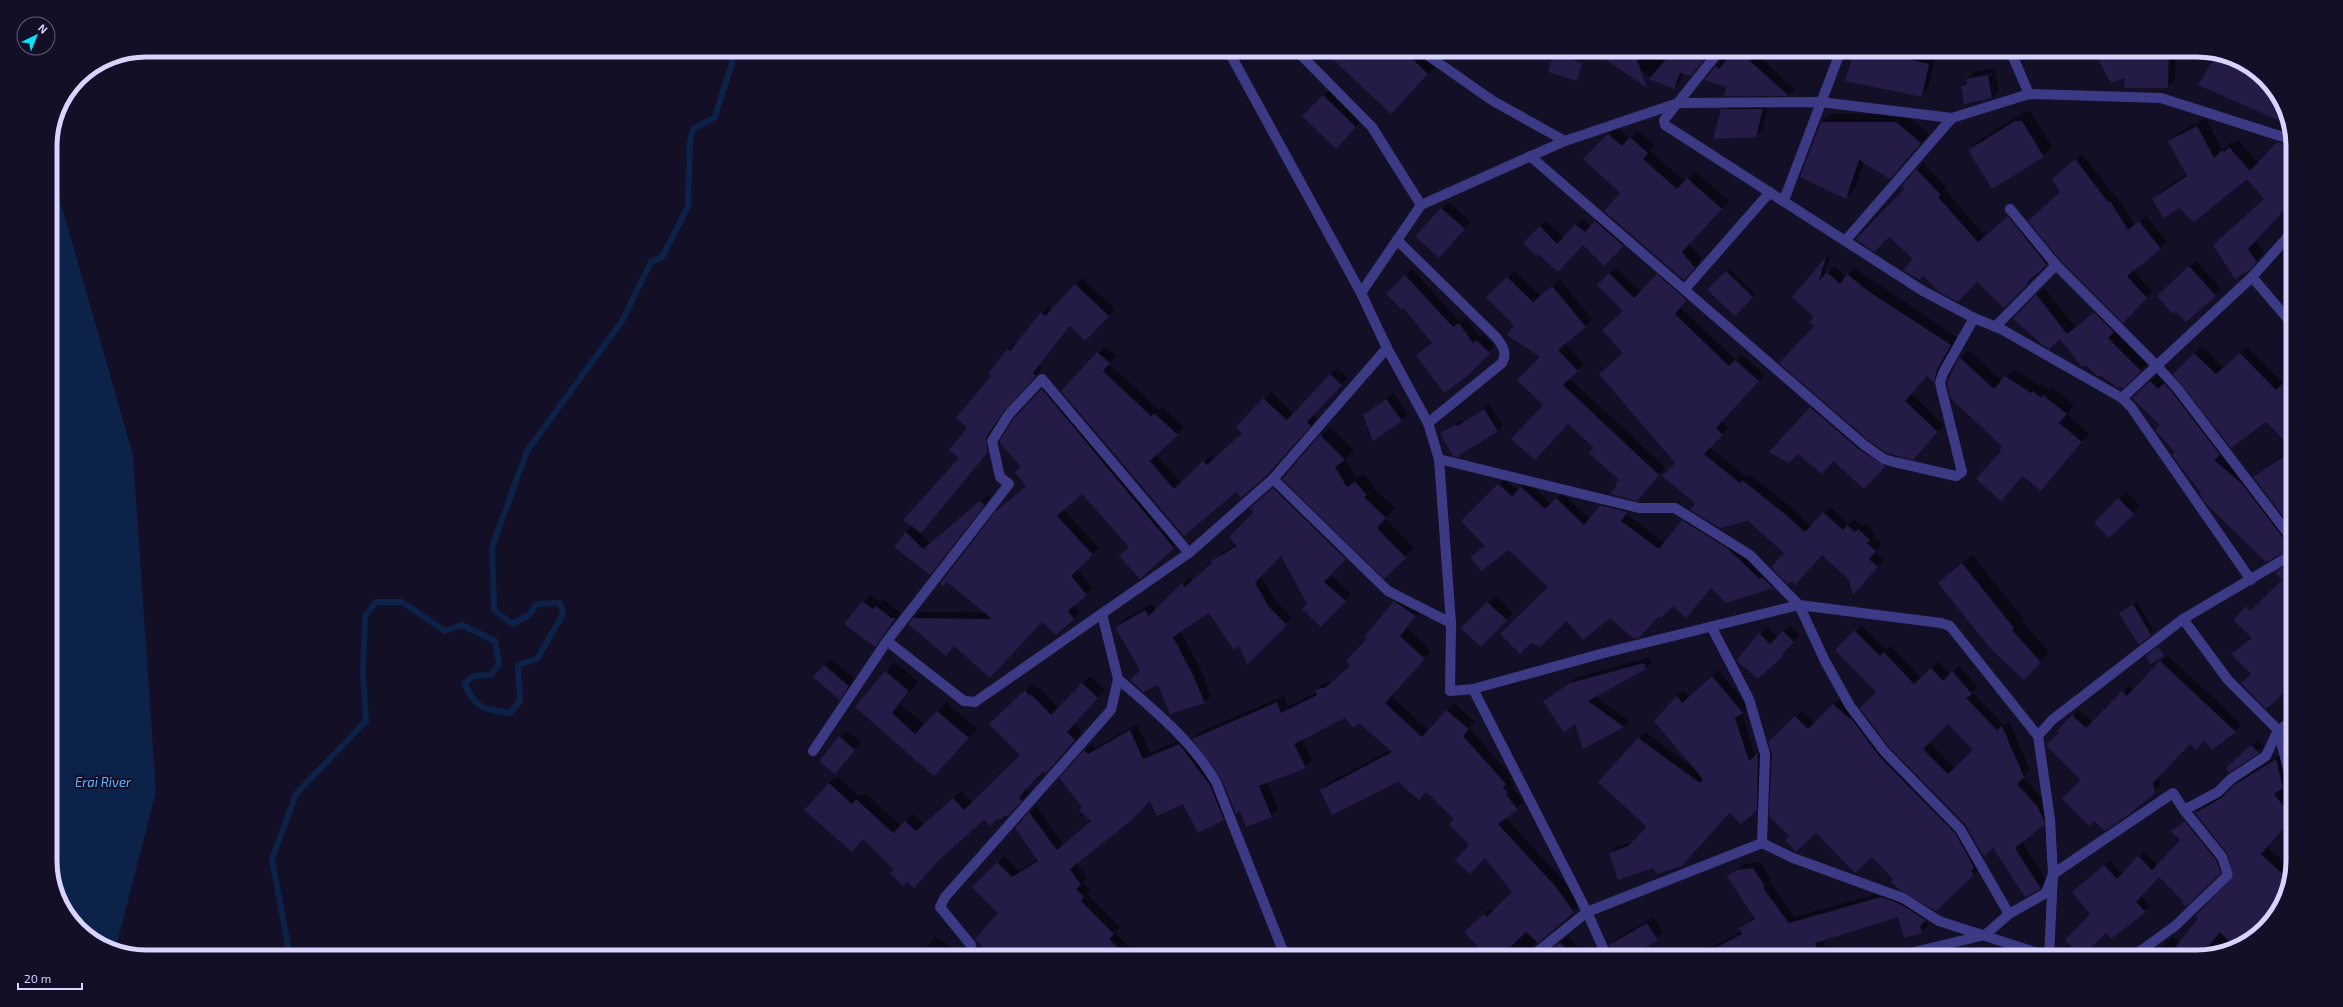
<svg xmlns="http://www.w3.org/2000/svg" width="2343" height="1007" viewBox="0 0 2343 1007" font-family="'Exo 2',sans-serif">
<rect width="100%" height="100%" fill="#130f26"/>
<polygon fill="#0c2248" points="50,141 61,204 133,455 156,792 115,951 110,950 70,919 50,867"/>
<g fill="#0007" fill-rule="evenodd">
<polygon points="1325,50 1431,50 1441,60 1405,99"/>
<polygon points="1615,50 1712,50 1690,75 1683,73 1680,81 1674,88 1653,79"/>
<polygon points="1727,50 1757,50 1755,53 1795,89 1789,95 1725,95 1728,86 1706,80 1726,54"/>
<polygon points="1855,50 1902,50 1935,58 1928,89 1922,96"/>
<polygon points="1973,50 1981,50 1977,54"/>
<polygon points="2028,50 2035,50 2032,53"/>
<polygon points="2065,50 2085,50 2075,60"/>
<polygon points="2095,50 2176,50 2175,80 2167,87 2126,76"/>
<polygon points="2197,50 2233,57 2259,78 2249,94"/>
<path d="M1994 68 1999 91 1992 98 1962 86 1974 72ZM1992 73 1993 75 1971 79 1974 77Z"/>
<polygon points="1330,89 1362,120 1336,147 1304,116"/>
<polygon points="1769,102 1762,129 1755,136 1722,110 1729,103"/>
<polygon points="2025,112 2031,112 2052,147 2043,156 1969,150 1978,141"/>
<polygon points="1830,114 1905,114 1929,134 1890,178 1864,162 1855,188 1846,197 1821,123"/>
<polygon points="2206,118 2222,150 2231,142 2233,144 2238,140 2258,163 2286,134 2293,140 2293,200 2256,240 2264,253 2249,269 2235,278 2265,198 2247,178 2179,207 2153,199 2161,191 2187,174 2170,141 2178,133"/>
<polygon points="1616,126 1630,139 1638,130 1655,145 1650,151 1685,182 1695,171 1729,201 1689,244 1702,259 1691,271 1621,193 1584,159"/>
<polygon points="2082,154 2115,196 2116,195 2135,225 2146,216 2167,242 2133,270 2152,291 2123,321 2061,191 2059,173"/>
<polygon points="1923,163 1947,188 1945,190 1985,236 2015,211 2053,257 2004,307 1977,281 1915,259 1906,188"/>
<polygon points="1448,202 1471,222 1446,250 1441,209"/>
<polygon points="1602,215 1629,239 1604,265 1583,244 1538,252 1524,243 1546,221 1564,238 1582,218 1591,227"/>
<polygon points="1831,253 1824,276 1834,266 1846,277 1854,268 1958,338 1940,375 1934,382 1927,375 1911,393 1944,425 1920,451 1815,326 1816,317 1793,297"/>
<polygon points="2196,261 2221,289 2186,321 2164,290"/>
<polygon points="1616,267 1641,292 1664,269 1692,293 1680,307 1736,360 1742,355 1764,375 1722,421 1728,428 1709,447 1746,477 1749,474 1791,507 1811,526 1830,506 1849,524 1854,519 1862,526 1865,523 1875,533 1873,536 1882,544 1875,552 1884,560 1859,587 1822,554 1785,553 1748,520 1696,503 1624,353 1624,311 1598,285"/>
<polygon points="1729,268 1755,294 1735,315 1708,290"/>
<polygon points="1412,269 1460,322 1466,318 1480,337 1483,334 1495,346 1465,377 1417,355 1433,342 1404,308 1387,294"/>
<polygon points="1514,271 1541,296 1560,280 1592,319 1565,343 1584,364 1569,378 1665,467 1637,500 1619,486 1620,480 1595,448 1568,423 1544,405 1541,356 1515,324 1488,297"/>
<polygon points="1082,278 1115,309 1092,333 1071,326 1039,366 1042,368 1011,402 993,430 994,444 920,533 930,543 988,495 991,497 930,574 906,533 960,458 969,427 1007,350 1014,343 1016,345 1048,306 1053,310"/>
<polygon points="2044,288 2075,327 2102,306 2114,330 2147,364 2140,371 2015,318"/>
<polygon points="2293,299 2293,314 2286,306"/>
<polygon points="1105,346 1116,356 1109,364 1159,410 1162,407 1184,427 1156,454 1181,483 1211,455 1215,459 1243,433 1237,427 1271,392 1294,414 1337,368 1348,378 1313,415 1317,419 1268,474 1236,491 1184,535 1062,391"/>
<polygon points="2202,346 2224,368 2247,346 2284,384 2266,421 2174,374"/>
<polygon points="1968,350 2002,381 2014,369 2040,386 2042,384 2049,390 2052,387 2074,405 2067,414 2089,434 2049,482 2024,475 2001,500 2004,446 1948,383 1960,358"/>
<polygon points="2158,374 2293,534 2293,547 2266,561 2203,493 2140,391"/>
<polygon points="1049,383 1180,540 1140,577 1130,546 1082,493 1063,509 1099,548 1077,569 1092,588 1074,604 1080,612 1056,634 1042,621 955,645 952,648 913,619 920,612 986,613 1027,485 1022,466 1015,419"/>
<polygon points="1393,393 1408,414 1401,421 1364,415"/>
<polygon points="1818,401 1867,444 1892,459 1871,481 1834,460 1798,453 1771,452"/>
<polygon points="1489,405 1503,425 1498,431 1441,433 1447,428 1462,420 1463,422"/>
<polygon points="1330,427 1354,450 1345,459 1357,478 1364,474 1375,485 1373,488 1395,508 1385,519 1414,548 1384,577 1283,479"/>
<polygon points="2293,448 2293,528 2254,477"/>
<polygon points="1505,479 1518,491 1527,481 1551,504 1562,493 1590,519 1607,500 1633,506 1626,514 1665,543 1689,515 1779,582 1773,587 1727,602 1711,587 1673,605 1659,615 1567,620 1531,642 1550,587 1509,549 1471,557 1485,545 1463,521"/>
<polygon points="1280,482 1351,552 1330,575 1351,594 1321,626 1281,555 1261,576 1276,601 1292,618 1247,663 1240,645 1209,611 1180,631 1200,668 1211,696 1204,702 1159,684 1141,670 1117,627 1123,620 1152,604 1156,611 1189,577 1193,581 1219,555 1237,544 1255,512 1258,501"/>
<polygon points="2126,492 2140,506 2109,537 2095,523"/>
<polygon points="1972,555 2023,618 2021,620 2049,652 2024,679 1939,583"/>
<polygon points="870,594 880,602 883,599 899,612 902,612 875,646 846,624"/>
<polygon points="1401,595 1422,609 1407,628 1431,651 1391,696 1429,731 1454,703 1475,722 1469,728 1512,777 1509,779 1514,785 1512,787 1524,802 1505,817 1563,880 1581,904 1532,946 1532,954 1536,957 1543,956 1568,936 1587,957 1489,957 1472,925 1491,908 1494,911 1513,892 1485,857 1470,845 1455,819 1427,791 1398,781 1321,790 1328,783 1391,750 1359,721 1345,717 1302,739 1312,760 1305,767 1267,782 1278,809 1271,816 1241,810 1222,778 1193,739 1200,732 1284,696 1288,707 1317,692 1316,690 1323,684 1334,680 1351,665 1368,638"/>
<polygon points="1495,596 1513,613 1481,645 1463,628"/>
<polygon points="2137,602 2154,631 2139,643 2120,613"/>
<polygon points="1790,625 1800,635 1788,648 1789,649 1758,677 1737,658 1767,627 1778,638"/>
<path d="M1861 625 1887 650 1891 646 1921 678 1938 662 1950 675 1959 666 1977 687 1972 692 2004 725 2009 721 2030 770 2023 777 2044 800 2050 817 2022 842 2047 881 2040 888 1965 824 1877 692 1836 650ZM1948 723 1974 750 1955 769 1929 742Z"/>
<polygon points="2167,655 2242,725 2212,749 2204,740 2190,743 2158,776 2160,785 2154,792 2082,780 2060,733 2078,709 2093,723 2129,686 2134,690"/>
<polygon points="1650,657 1652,662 1646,668 1595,696 1629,721 1623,727 1575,722 1544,701 1577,677"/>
<polygon points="831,659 855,679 840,698 824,665"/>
<polygon points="895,662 918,682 900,704 925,725 946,702 977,729 943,766 856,707"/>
<polygon points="1718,670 1748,706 1742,712 1755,756 1764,748 1762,803 1756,809 1730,812 1653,866 1610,854 1616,847 1635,841 1648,827 1599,782 1645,732 1693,768 1677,696 1683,690 1689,697"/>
<polygon points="1090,676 1105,690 1074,724 1082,732 1057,761 1043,770 1026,788 1029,793 1014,809 998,817 984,818 896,870 829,783 837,776 860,797 865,793 901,826 913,814 924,825 961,791 972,803 1021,755 998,717 1033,684 1038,689 1040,688 1059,709"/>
<polygon points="1840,698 1886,749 1961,827 1979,869 1972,876 1895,879 1872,855 1816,832 1790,836 1769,743 1802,711 1815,724"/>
<polygon points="1137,724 1150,753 1186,738 1230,812 1223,819 1184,803 1151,799 1076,862 1087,878 1082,882 1090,890 1087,894 1120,927 1114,932 1140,957 1029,957 1000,913 974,887 1004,856 1019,871 1038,859 1016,828 1036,806 1064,845 1092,820 1061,778 1091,744 1095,748"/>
<polygon points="846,730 861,742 842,766 840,737"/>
<polygon points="2258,740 2264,746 2229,771 2233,763"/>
<polygon points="2283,753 2289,780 2281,788 2293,801 2293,817 2267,847 2291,868 2286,897 2250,941 2197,957 2154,957 2172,936 2180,942 2235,876 2228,853 2196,814 2203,807 2229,791 2244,777"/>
<polygon points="2190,817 2225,867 2186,905 2184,901 2159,876 2140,896 2150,906 2111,938 2091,914 2079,887 2110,861 2122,874 2144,852 2158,865 2181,840 2173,831"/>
<polygon points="1760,862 1771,879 1769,881 1795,917 1888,891 1931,914 1926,919 1928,925 1921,932 1898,915 1822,939 1828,954 1824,957 1694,957 1742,931 1740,928 1755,917 1728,876 1745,864"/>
<polygon points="1654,917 1663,933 1646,946 1651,957 1615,957 1610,946 1616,939"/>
<polygon points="935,937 949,945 942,957 919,957"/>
</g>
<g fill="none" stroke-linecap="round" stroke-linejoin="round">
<path stroke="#0c2248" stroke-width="6" d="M290 957 272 859 296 794 366 721 363 673 365 616 376 602H402L445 631 462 625 495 641 499 664 491 675 474 676 465 683C473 708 486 710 510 713L520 701 518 665 537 659 563 614 560 603 537 604 529 615 512 624 494 610 492 547 527 451 622 321 651 262 662 257 688 207 690 141 693 129 715 117 736 50"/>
</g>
<g fill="#241b47" fill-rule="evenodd">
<polygon points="1323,50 1403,50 1428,74 1391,114"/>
<polygon points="1592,50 1629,50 1635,54 1647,88"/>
<polygon points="1674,50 1697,50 1706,57 1691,76 1680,73 1674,89 1649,79"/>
<polygon points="1734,50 1756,50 1749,60 1789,96 1724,96 1726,87 1704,80 1716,66 1719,69"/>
<polygon points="1854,50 1868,50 1929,64 1922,97 1845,81"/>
<polygon points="2093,50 2169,50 2168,88 2124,88 2125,78 2111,83"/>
<polygon points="1554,54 1582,63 1577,81 1548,72"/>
<polygon points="2217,54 2233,57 2277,93 2287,124 2198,85"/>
<polygon points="1988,75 1992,98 1964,104 1961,86 1967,84 1966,79"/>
<polygon points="1323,95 1356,127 1336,149 1302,116"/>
<polygon points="1721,109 1763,109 1756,137 1713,139"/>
<polygon points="2015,121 2022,121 2044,157 1992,189 1968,150"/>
<polygon points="1821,122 1896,122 1921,143 1890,179 1859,160 1846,199 1800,177"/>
<polygon points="2197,126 2214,158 2222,150 2224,152 2229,147 2250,171 2277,142 2293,146 2293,201 2248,249 2257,262 2250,270 2235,279 2213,245 2264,199 2247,179 2194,222 2179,208 2164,218 2152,199 2187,176 2168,141"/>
<polygon points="1608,134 1622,146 1630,137 1648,153 1643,159 1677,189 1687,178 1722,209 1682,252 1695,268 1684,280 1604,211 1620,193 1583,159"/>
<polygon points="2075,159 2108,202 2110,201 2128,230 2139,221 2161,249 2127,276 2147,298 2123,323 2060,260 2028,221 2060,192 2052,179"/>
<polygon points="1916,169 1941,195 1938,197 1978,242 2008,216 2047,265 2027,282 2028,284 2004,308 1977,282 1958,302 1941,293 1923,276 1919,280 1903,270 1913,259 1889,237 1874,252 1856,239 1905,188 1902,186"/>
<polygon points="1441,208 1465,229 1439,258 1415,236"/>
<polygon points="1595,221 1624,246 1604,266 1583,245 1558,272 1538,254 1536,256 1523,243 1540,226 1557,244 1575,224 1585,232"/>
<polygon points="1826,257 1819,281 1827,272 1840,284 1847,274 1868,291 1951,345 1937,370 1934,383 1927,376 1905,401 1938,432 1913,460 1887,453 1868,440 1779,363 1814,326 1809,322 1814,317 1792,297"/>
<polygon points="2189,266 2216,296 2186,322 2176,312 2173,314 2157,296"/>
<polygon points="1726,271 1753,297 1735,316 1707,290"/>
<polygon points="1609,273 1634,298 1657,274 1687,300 1675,314 1729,366 1735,360 1759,381 1716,428 1723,435 1704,454 1740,483 1742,480 1785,514 1805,532 1823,512 1843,530 1847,525 1855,532 1858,529 1870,540 1867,543 1876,551 1869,559 1878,567 1853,595 1849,580 1822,555 1795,585 1792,582 1787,584 1771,567 1784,553 1748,521 1720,528 1690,510 1695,503 1662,476 1675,463 1599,374 1623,353 1602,330 1623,311 1597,285"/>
<polygon points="1405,275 1453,327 1459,323 1473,343 1476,340 1490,353 1466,377 1444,393 1416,355 1432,343 1404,309 1402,310 1386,294"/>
<polygon points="1507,277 1533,302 1552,286 1586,327 1558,350 1578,371 1563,385 1659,475 1637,501 1610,494 1617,486 1615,484 1619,480 1589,453 1594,448 1568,424 1535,460 1511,439 1543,405 1517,380 1540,357 1507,335 1514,325 1486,297"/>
<polygon points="1075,284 1109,316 1085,341 1070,326 1033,373 1036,376 1004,411 986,438 988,452 921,533 903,520 959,458 949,450 967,428 956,418 991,376 988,374 1007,349 1010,351 1041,312 1045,316"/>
<polygon points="2036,294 2067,334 2094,312 2114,332 2108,338 2141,371 2123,389 2120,386 2118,388 2101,376 2097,376 2086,365 2082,367 2060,339 2049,349 2044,346 2013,319"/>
<polygon points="1097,352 1110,363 1103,371 1151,416 1154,413 1178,435 1150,461 1174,489 1203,461 1207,465 1242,433 1236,427 1263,398 1287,420 1330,374 1342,385 1307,422 1311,426 1268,474 1241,498 1236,492 1184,536 1061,391"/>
<polygon points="2194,353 2216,374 2240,353 2276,390 2293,373 2293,449 2266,422 2231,448 2173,374"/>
<polygon points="1959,357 1994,389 2005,376 2031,393 2033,391 2041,398 2043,395 2067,414 2059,423 2082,442 2041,491 2023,476 2001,501 1976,479 2001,451 2000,449 2002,446 1951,399 1947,383"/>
<polygon points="2150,381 2158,389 2164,383 2172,392 2220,455 2214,460 2242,484 2288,544 2293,548 2266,562 2205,503 2200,495 2201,493 2172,455 2175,452 2155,430 2160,425 2132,398"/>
<polygon points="1042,389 1174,548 1140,579 1119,556 1129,547 1082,494 1057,516 1093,555 1071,576 1087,595 1068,611 1074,619 1056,635 1042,622 990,678 954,646 946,656 908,624 913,618 992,619 947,582 943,586 940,584 995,512 1026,486 1015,472 1021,467 999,442 1014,418"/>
<polygon points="1386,399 1402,421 1373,441 1363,415"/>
<polygon points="1810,407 1860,450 1886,466 1864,489 1833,461 1822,474 1798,454 1789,463 1769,452"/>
<polygon points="1484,409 1498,431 1457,457 1453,456 1440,433 1456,424 1457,426"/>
<polygon points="1320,435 1345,460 1335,467 1347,487 1355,482 1367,495 1364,497 1386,518 1377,528 1406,558 1384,579 1282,479"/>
<polygon points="2293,450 2293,529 2253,477"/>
<polygon points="1498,484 1512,496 1521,487 1545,509 1556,498 1584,525 1600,505 1628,512 1621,521 1659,549 1682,520 1727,548 1760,579 1762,577 1773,588 1726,603 1711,588 1686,618 1673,606 1661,618 1659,616 1640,637 1634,639 1610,618 1583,640 1567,621 1540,647 1531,643 1520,654 1500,634 1548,587 1509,550 1481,571 1470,557 1485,546 1461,521"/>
<polygon points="1273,488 1346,559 1324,582 1346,601 1321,627 1302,609 1307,604 1281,556 1255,583 1269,607 1287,625 1247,665 1239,646 1234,650 1209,613 1173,637 1193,675 1205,703 1170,714 1158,685 1143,692 1130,680 1140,670 1115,627 1145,610 1149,616 1182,583 1185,587 1212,563 1211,561 1237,546 1229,537 1254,512 1250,508"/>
<polygon points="2118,498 2134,514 2109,538 2094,523"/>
<polygon points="980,501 985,505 930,575 894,547 906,532 923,549"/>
<polygon points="2293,562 2293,685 2266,709 2241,683 2251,674 2231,654 2252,638 2233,620 2246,606 2250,611 2282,580 2275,572"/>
<polygon points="1962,563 2014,628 2012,630 2041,662 2024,680 1990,648 1938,583"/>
<polygon points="862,601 873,609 876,606 891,618 896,618 875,647 844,624"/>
<polygon points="1394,601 1416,616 1400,636 1425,659 1385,703 1422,737 1446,710 1469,729 1463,736 1506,784 1503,787 1508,793 1506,794 1518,810 1498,824 1556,887 1574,912 1538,943 1526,932 1500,957 1488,957 1464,932 1484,914 1486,917 1512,892 1485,858 1470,874 1455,860 1469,845 1449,824 1454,819 1426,792 1419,800 1398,782 1332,815 1320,790 1392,752 1359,723 1353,728 1345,718 1294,744 1306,768 1259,786 1272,817 1246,827 1240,811 1236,814 1221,778 1192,739 1277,702 1281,713 1317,695 1315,690 1326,687 1350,666 1346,661 1367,638 1365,636"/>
<polygon points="1487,602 1507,620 1481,647 1461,628"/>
<polygon points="2133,604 2151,635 2139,645 2119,613"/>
<path d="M1854 630 1880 656 1884 652 1914 684 1931 668 1943 681 1952 671 1972 694 1966 698 1997 730 2002 726 2024 777 2017 784 2037 806 2044 820V825L2015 848 2041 889 2025 897 1993 848 1984 857 1965 824 1889 747 1860 708 1876 692 1835 650ZM1948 724 1973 750 1948 774 1923 749Z"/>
<polygon points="1783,631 1794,642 1782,655 1783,656 1758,679 1736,660 1759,633 1770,644"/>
<polygon points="2158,646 2164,656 2150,664 2146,656"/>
<polygon points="2160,661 2236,732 2212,750 2204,741 2196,750 2190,744 2153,783 2155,793 2131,813 2105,831 2094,821 2089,826 2062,799 2081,780 2046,745 2059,733 2057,731 2072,715 2086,728 2122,691 2127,696"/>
<polygon points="1644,663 1646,669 1588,701 1624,727 1583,749 1575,724 1564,733 1543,701 1570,683"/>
<polygon points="824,665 849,686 840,700 813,677"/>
<polygon points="885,671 909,691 892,713 915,734 937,711 969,738 934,776 855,707"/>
<polygon points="1712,676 1743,713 1735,718 1749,761 1758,753 1757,810 1741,824 1729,813 1682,866 1657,874 1653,868 1618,880 1609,853 1628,846 1647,827 1598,782 1638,738 1700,783 1703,779 1654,721 1677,696 1682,703"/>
<polygon points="1082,683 1098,698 1067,732 1075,740 1049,770 1045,773 1043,771 1019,797 1022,801 1007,817 1005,815 1000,820 998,818 990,826 984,820 940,859 914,888 907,882 903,886 890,873 894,870 863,839 852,852 804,810 829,783 852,804 856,799 893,833 905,821 916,831 953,798 964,810 1020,755 989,724 1025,690 1030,696 1031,694 1051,715"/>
<polygon points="1833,704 1850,719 1851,718 1879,756 1955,833 1974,867 1972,870 1973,876 1936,911 1900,890 1891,882 1893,879 1872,857 1855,873 1816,833 1796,852 1785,840 1789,836 1769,816 1772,754 1768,742 1795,716 1808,729"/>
<polygon points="1130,730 1143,759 1179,744 1210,785 1224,820 1198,833 1183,804 1157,816 1150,801 1133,819 1070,869 1081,885 1076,889 1084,897 1081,901 1114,934 1109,939 1127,957 993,957 975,939 998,913 972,887 997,862 1012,877 1038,861 1015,828 1029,812 1057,850 1091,821 1079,810 1082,807 1059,778 1084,750 1088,754"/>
<polygon points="839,736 855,750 835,774 819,761"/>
<polygon points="2251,745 2259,753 2229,773 2226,768"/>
<polygon points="2276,759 2283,788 2274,794 2293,818 2261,854 2289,880 2286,897 2250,941 2234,946 2220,932 2200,956 2167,957 2198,919 2195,916 2234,876 2227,853 2195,813 2221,798 2236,784"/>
<polygon points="2185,821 2216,860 2221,873 2186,907 2181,902 2183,901 2159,877 2136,902 2146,912 2111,939 2106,933 2081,957 2065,940 2090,914 2072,892 2104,865 2117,879 2138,856 2152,870 2180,840 2171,831"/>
<polygon points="1753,868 1765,886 1763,888 1789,923 1881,897 1900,904 1926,920 1920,926 1922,933 1904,938 1898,917 1815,943 1821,957 1698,957 1742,934 1739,928 1755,919 1727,876 1737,870"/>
<polygon points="1647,923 1658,940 1629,957 1613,957 1609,945"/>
<polygon points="1560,942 1574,957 1552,957 1547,952"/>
</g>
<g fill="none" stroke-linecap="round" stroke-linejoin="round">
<g stroke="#3d3a85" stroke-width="10">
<polyline points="1228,50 1361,293 1387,348 1428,423 1439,459 1451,623 1450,691 1473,689 1587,912 1607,957"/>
<polyline points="1296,50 1372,127 1421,205"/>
<polyline points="1420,50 1493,101 1565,141 1678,103 1820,102 1952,118 2029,94 2161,98 2293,140"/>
<polyline points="1720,50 1664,120 1665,125 1923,291 1974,318 2001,329 2122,398 2131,407 2251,580"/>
<polyline points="2010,50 2029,94"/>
<polyline points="1530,156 1864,445 1884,459 1894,462 1956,476 1962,472 1940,383 1943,373 1974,318"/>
<polyline points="1784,200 1841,50"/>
<polyline points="2010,209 2056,265 2157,366 2177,388 2293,540"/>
<path d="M1397 240 1496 337C1502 345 1508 353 1502 363L1428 423"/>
<polyline points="1845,241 1952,118"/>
<polyline points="2252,277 2293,325"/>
<polyline points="1685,289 1770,192"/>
<polyline points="1361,293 1421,205 1565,141"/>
<polyline points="1995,327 2056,265"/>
<polyline points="2122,398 2252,277 2293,231"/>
<polyline points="1439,459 1639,508 1675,508 1750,555 1799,605 1825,661 1850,706 1884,751 1960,829 2009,914"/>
<polyline points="1273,479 1388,591 1451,623"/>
<polyline points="2183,619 2228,680 2278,730 2293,788"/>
<polyline points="1712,628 1749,699 1765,754 1762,843"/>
<polyline points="887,641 964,701 975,702 1189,553 1273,479 1387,348"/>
<path d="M1118 679C1155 711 1191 740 1216 782L1285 956"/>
<polyline points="1473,689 1604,653 1799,605 1941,623 1950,626 2038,736"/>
<polyline points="813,751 887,641 1009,484 1000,477 992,441 1009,414 1042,379 1189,553"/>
<polyline points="971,945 940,907 945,897 1111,710 1118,679 1102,614"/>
<polyline points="1531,957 1587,912 1762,843 1793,858 1903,898 1939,921 2050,957"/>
<polyline points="1893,957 1985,935 2009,914 2046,893 2053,874 2173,793 2184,810 2218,792 2231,779 2266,756 2278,730 2293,721"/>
<polyline points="2049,957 2053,874 2050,819 2038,736 2052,720 2183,619 2293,554"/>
<polyline points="2132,957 2175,926 2228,875 2222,857 2184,810"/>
</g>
</g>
<g text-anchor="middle" stroke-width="4" stroke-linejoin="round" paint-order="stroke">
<g font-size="13" font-style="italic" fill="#62b6ff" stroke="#130f26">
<text x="103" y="787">Erai River</text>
</g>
</g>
<path d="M0 0H2343V1007H0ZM146 57H2197A89 89 0 0 1 2286 146V861A89 89 0 0 1 2197 950H146A89 89 0 0 1 57 861V146A89 89 0 0 1 146 57Z" fill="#130f26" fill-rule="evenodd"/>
<path fill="none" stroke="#d9d4ff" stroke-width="5" d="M146 57H2197A89 89 0 0 1 2286 146V861A89 89 0 0 1 2197 950H146A89 89 0 0 1 57 861V146A89 89 0 0 1 146 57Z"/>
<g transform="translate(36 36) rotate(43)"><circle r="19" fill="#130f26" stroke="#625e7d"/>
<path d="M0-3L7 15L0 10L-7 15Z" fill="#00e5ff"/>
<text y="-6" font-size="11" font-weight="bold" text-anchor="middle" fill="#d9d4ff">N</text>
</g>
<path d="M18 983v6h64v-6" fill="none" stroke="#d9d4ff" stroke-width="2"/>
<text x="24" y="983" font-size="12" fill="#d9d4ff" stroke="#130f26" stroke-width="3" paint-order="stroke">20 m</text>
</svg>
